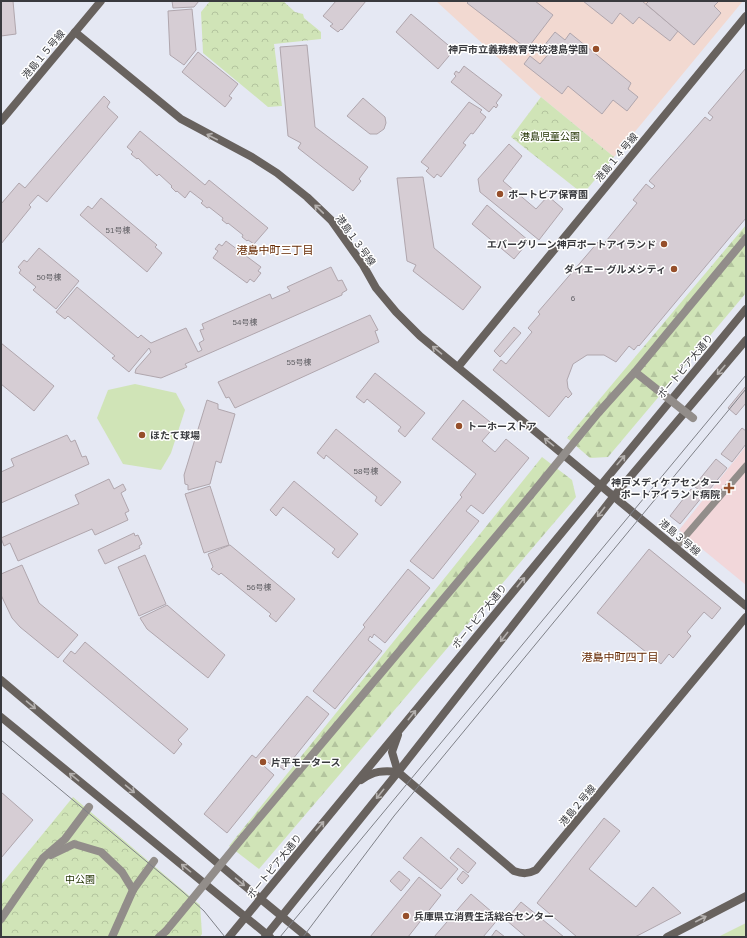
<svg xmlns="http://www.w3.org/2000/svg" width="747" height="938" viewBox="0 0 747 938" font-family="Helvetica,'Noto Sans JP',sans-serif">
<defs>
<pattern id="forest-firs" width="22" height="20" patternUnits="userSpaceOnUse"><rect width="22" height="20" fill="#d0e4b7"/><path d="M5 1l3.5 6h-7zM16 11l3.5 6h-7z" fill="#b3c49e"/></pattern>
<pattern id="park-crowns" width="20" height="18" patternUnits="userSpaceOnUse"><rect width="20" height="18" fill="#d0e4b7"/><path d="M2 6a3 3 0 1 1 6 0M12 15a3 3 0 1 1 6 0" fill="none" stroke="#b3c49e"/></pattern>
</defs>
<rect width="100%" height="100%" fill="#e5e8f3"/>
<polygon fill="#f2d9d1" points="436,1 743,1 614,157 541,97"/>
<polygon fill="#f2d7da" points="746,446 746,585 679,530"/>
<g fill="#d0e4b7">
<polygon points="135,384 176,393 185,410 171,453 161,470 123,464 97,418 108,390"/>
<polygon points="746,923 746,937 718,937"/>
</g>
<g fill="url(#forest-firs)">
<polygon points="746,225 746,293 608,457 590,458 567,438"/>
<polygon points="542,457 572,480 576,497 259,869 229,846"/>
</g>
<g fill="url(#park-crowns)">
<polygon points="210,1 283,1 295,12 303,14 304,18 321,32 321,39 274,44 282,106 268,107 203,53 201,12"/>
<polygon points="541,97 614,157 583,194 511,137"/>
<polygon points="73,797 200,905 202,934 200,937 1,937 1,885"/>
</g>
<g fill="#d6cdd4" stroke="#b0a6ad">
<polygon points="1,1 13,1 16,34 1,36"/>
<polygon points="172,1 199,1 194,7 173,8"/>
<polygon points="336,1 366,1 342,30 341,29 338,32 330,26 333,24 323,16"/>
<polygon points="469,1 535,1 553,15 527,49 467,3"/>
<polygon points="583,1 642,1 678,31 670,41 639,17 633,24 620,13 612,24"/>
<polygon points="649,1 719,1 714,6 721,13 694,45 646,4"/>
<polygon points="192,9 196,50 184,65 170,55 168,11"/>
<polygon points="411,14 454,50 438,69 396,32"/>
<polygon points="555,32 565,40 570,33 631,83 628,89 638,97 627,111 613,100 602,114 568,86 562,94 524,64 530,56 540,64 550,52 543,47"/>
<polygon points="307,45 315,127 368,167 359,179 361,181 353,191 298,148 301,143 288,136 280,47"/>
<polygon points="198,52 238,84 229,96 232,98 225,107 182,72"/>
<polygon points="464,66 502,95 496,103 498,105 496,108 494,106 489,112 451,82 456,76 454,74 456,71 459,73"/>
<polygon points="746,68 746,218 639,346 638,345 634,350 629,346 616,362 604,355 587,355 573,364 567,380 568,388 572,394 568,398 566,396 549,417 493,370 501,360 506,364 532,332 528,328 540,314 538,312 598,242 602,246 637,203 633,200 646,184 652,189 655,186 649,181 705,117 710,121 713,117 708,113"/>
<polygon points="104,96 110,102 107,107 118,117 47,202 38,195 29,205 31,207 1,244 1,204 19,183 25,188"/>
<polygon points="363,98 385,117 386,123 384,129 377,134 370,134 347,116"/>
<polygon points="469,102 482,110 480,112 486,117 473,134 471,133 463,143 466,145 441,177 437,174 434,178 426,171 429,168 421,162"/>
<polygon points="140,131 205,185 209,180 268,228 254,244 248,240 247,241 242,237 243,235 228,223 227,224 222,220 223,218 209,207 207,208 201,203 203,201 190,191 185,198 177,191 176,192 171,187 172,186 159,174 157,176 138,158 137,159 131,154 133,152 127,147"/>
<polygon points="509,144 522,156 503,181 536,209 548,196 563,209 539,240 480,192 478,179"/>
<polygon points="423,177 434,248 481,287 463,310 413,271 416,265 407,261 397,178"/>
<polygon points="101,198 157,245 155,247 162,253 147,272 80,215 88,206 92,209"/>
<polygon points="487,205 529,241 514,259 472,224"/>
<polygon points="226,241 261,267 258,271 261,273 254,282 250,279 247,283 213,258 218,251 215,249 219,244 222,246"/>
<polygon points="39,248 79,281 56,309 33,290 36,287 19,273 21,270 18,267 24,260 27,262"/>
<polygon points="331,267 338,281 342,280 347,290 342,293 342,295 185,364 187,367 161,378 135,373 136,369 151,352 149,348 129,372 112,358 115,356 68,316 65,319 56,312 77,287 138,338 141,335 151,343 186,328 198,352 202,350 199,343 204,340 200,330 204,329 202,324 270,294 272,299 290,291 287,287"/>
<polygon points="370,315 378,330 375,331 379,342 235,408 229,397 226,398 218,382"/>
<polygon points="514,327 521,333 500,357 494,351"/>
<polygon points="1,343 54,386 34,411 1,384"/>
<polygon points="375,373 425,413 405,437 398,431 401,427 367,399 364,403 356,397"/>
<polygon points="746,386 746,403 736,415 728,408"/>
<polygon points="207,400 218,404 218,409 235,414 221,463 216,461 210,484 188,490 188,485 185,484 184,475"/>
<polygon points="463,400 495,426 482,441 495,452 506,439 529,458 483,514 471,505 466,511 479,521 433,579 410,561 462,497 460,495 476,474 432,439"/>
<polygon points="742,428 746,431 746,444 732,462 721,454"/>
<polygon points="336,429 401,482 381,506 375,501 377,497 326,455 324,459 317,453"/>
<polygon points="67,435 71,442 75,440 82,457 86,456 89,464 1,503 1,472 14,466 11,459"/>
<polygon points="716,459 727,468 705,495 694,486"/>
<polygon points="109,479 114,489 123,484 126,490 121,493 129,511 125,513 128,520 95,535 92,529 18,561 10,543 4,546 1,538 79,504 75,495"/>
<polygon points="294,481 358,534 338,558 332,553 335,549 283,507 276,516 270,510"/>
<polygon points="210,486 229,545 204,553 185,494"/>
<polygon points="691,489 702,497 680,524 670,516"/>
<polygon points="134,533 135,536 138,535 142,544 139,546 140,548 105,564 98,550"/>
<polygon points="230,545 295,599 276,622 269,616 271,614 221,573 219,575 211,569 213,567 208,554"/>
<polygon points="649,549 721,608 712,619 704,612 687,632 691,636 673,658 669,654 661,664 597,613"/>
<polygon points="145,555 166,604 139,616 118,567"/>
<polygon points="22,565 39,603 78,635 58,658 20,627 12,618 1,595 1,574"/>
<polygon points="408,569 430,588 385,643 374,634 372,638 370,636 368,640 382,651 335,709 313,691 365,627 363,625"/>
<polygon points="167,605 225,655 208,678 147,629 140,618"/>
<polygon points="85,642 188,729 178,740 182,744 174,754 63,661 71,651 75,654"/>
<polygon points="307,696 329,714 284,770 273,761 271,765 268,762 264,766 274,775 227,833 204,814 252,755 256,758"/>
<polygon points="1,792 33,820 1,858"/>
<polygon points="604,818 620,831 589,869 636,907 653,887 681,913 635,937 577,937 537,903"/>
<polygon points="421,837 458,869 441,889 403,858"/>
<polygon points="458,848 476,863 468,873 450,858"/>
<polygon points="399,871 410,880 401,891 390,881"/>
<polygon points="463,871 469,876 462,884 457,879"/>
<polygon points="419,877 441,895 408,937 370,937"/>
<polygon points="471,894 499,918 483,937 434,937"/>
<polygon points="521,902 564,937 526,937 506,920"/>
<polygon points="496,930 505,937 491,937"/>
</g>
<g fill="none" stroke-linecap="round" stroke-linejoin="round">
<polyline stroke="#928d8a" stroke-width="7" points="676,547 746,466"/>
<g stroke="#928d8a" stroke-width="8">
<polyline points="599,412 635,372 746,238"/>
<polyline points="244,836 530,496"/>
<polyline points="51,855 74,844 101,852 122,872 133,890"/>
<polyline points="1,919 43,858 65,839 89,807"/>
<polyline points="112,937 133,890 154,861"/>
<polyline points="159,937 166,931"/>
</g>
<g stroke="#68625e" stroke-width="8">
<polyline points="75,32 181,119 252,157 277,173 307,197 331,220 363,265 376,288 396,312 420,336 746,606"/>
<polyline points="1,121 101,1"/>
<polyline points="458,367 746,16"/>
<polyline points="1,680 240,882 307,937"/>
<polyline points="1,717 270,937"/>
<polyline points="398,735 392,752 398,772"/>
<path d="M398 772 514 871C523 874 528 874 536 870L746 617"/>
<path d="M361 780C373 771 384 770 398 772"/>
<polyline points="229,937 746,309"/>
<polyline points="265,937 398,772 614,496 746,340"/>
<polyline points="667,937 746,896"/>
</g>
<g stroke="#7f8188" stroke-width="1">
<polyline points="1,740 183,892 204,911 225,937"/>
<polyline points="280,937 746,375"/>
<polyline points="303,937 394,816 746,389"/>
</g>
<g stroke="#928d8a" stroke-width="8">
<polyline points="635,372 693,418"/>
<polyline points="530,496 599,412"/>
<polyline points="166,931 244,836"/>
</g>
</g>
<defs><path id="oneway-shaft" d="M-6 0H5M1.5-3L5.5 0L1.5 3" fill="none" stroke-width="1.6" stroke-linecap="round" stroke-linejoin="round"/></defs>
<g stroke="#b4b0ae">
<use href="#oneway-shaft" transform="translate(212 137) rotate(-153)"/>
<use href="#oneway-shaft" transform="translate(319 209) rotate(-136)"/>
<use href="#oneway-shaft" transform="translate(437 350) rotate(-140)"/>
<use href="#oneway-shaft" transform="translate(721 370) rotate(130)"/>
<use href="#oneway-shaft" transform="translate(549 442) rotate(-141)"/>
<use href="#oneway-shaft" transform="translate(621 460) rotate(-50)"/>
<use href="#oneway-shaft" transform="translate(601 512) rotate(128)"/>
<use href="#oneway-shaft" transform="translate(521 582) rotate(-51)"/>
<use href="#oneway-shaft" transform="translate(504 637) rotate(128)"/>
<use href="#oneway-shaft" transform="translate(31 705) rotate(40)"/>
<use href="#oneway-shaft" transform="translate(412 715) rotate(-51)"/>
<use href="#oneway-shaft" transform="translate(74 777) rotate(-141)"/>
<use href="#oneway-shaft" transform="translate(130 789) rotate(40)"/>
<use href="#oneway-shaft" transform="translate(380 794) rotate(129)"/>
<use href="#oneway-shaft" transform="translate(320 826) rotate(-50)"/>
<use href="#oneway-shaft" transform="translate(186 868) rotate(-141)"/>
<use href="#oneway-shaft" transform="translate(240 882) rotate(40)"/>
<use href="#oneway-shaft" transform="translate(701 919) rotate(-27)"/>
</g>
<g fill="#964f2a" stroke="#fff" stroke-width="1.5">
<circle cx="596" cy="49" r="4"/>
<circle cx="500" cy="194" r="4"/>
<circle cx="664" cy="244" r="4"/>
<circle cx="674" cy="269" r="4"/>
<circle cx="459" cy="426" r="4"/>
<circle cx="142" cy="435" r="4"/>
<path d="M727 482h4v4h4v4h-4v4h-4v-4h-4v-4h4z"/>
<circle cx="263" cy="762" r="4"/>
<circle cx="406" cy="916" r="4"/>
</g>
<g text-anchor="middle" stroke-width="3" stroke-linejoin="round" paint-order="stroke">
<g font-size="8" fill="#605f64">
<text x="118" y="233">51号棟</text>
<text x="49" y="280">50号棟</text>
<text x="573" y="301">6</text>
<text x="245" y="325">54号棟</text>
<text x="299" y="365">55号棟</text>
<text x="366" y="474">58号棟</text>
<text x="259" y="590">56号棟</text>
</g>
<g font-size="10" font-weight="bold" fill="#393a3e" stroke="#fff" text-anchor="start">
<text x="588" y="53" text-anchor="end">神戸市立義務教育学校港島学園</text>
<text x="508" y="198">ポートピア保育園</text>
<text x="656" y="248" text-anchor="end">エバーグリーン神戸ポートアイランド</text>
<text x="666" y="273" text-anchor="end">ダイエー グルメシティ</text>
<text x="467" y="430">トーホーストア</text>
<text x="150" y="439">ほたて球場</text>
<text x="720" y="486" text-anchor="end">神戸メディケアセンター<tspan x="720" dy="12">ポートアイランド病院</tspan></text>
<text x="271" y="766">片平モータース</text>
<text x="414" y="920">兵庫県立消費生活総合センター</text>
</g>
<g font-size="10" fill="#393a3e" stroke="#fff">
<text transform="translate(43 54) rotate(-50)" y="4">港島１５号線</text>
<text transform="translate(616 157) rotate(-50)" y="4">港島１４号線</text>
<text transform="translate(356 240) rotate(54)" y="4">港島１３号線</text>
<text transform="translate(685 366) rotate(-50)" y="4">ポートピア大通り</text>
<text transform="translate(680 537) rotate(40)" y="4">港島３号線</text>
<text transform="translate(479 616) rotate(-51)" y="4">ポートピア大通り</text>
<text transform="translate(577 805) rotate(-50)" y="4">港島２号線</text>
<text transform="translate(274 866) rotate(-51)" y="4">ポートピア大通り</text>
</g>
<g font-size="10" fill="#223302" stroke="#fff">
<text x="550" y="140">港島児童公園</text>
<text x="80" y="883">中公園</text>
</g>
<g font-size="11" fill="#652800" stroke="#fff">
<text x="275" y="254">港島中町三丁目</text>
<text x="620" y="661">港島中町四丁目</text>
</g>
</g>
<rect width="747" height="938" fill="none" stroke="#393a3e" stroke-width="4"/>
</svg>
